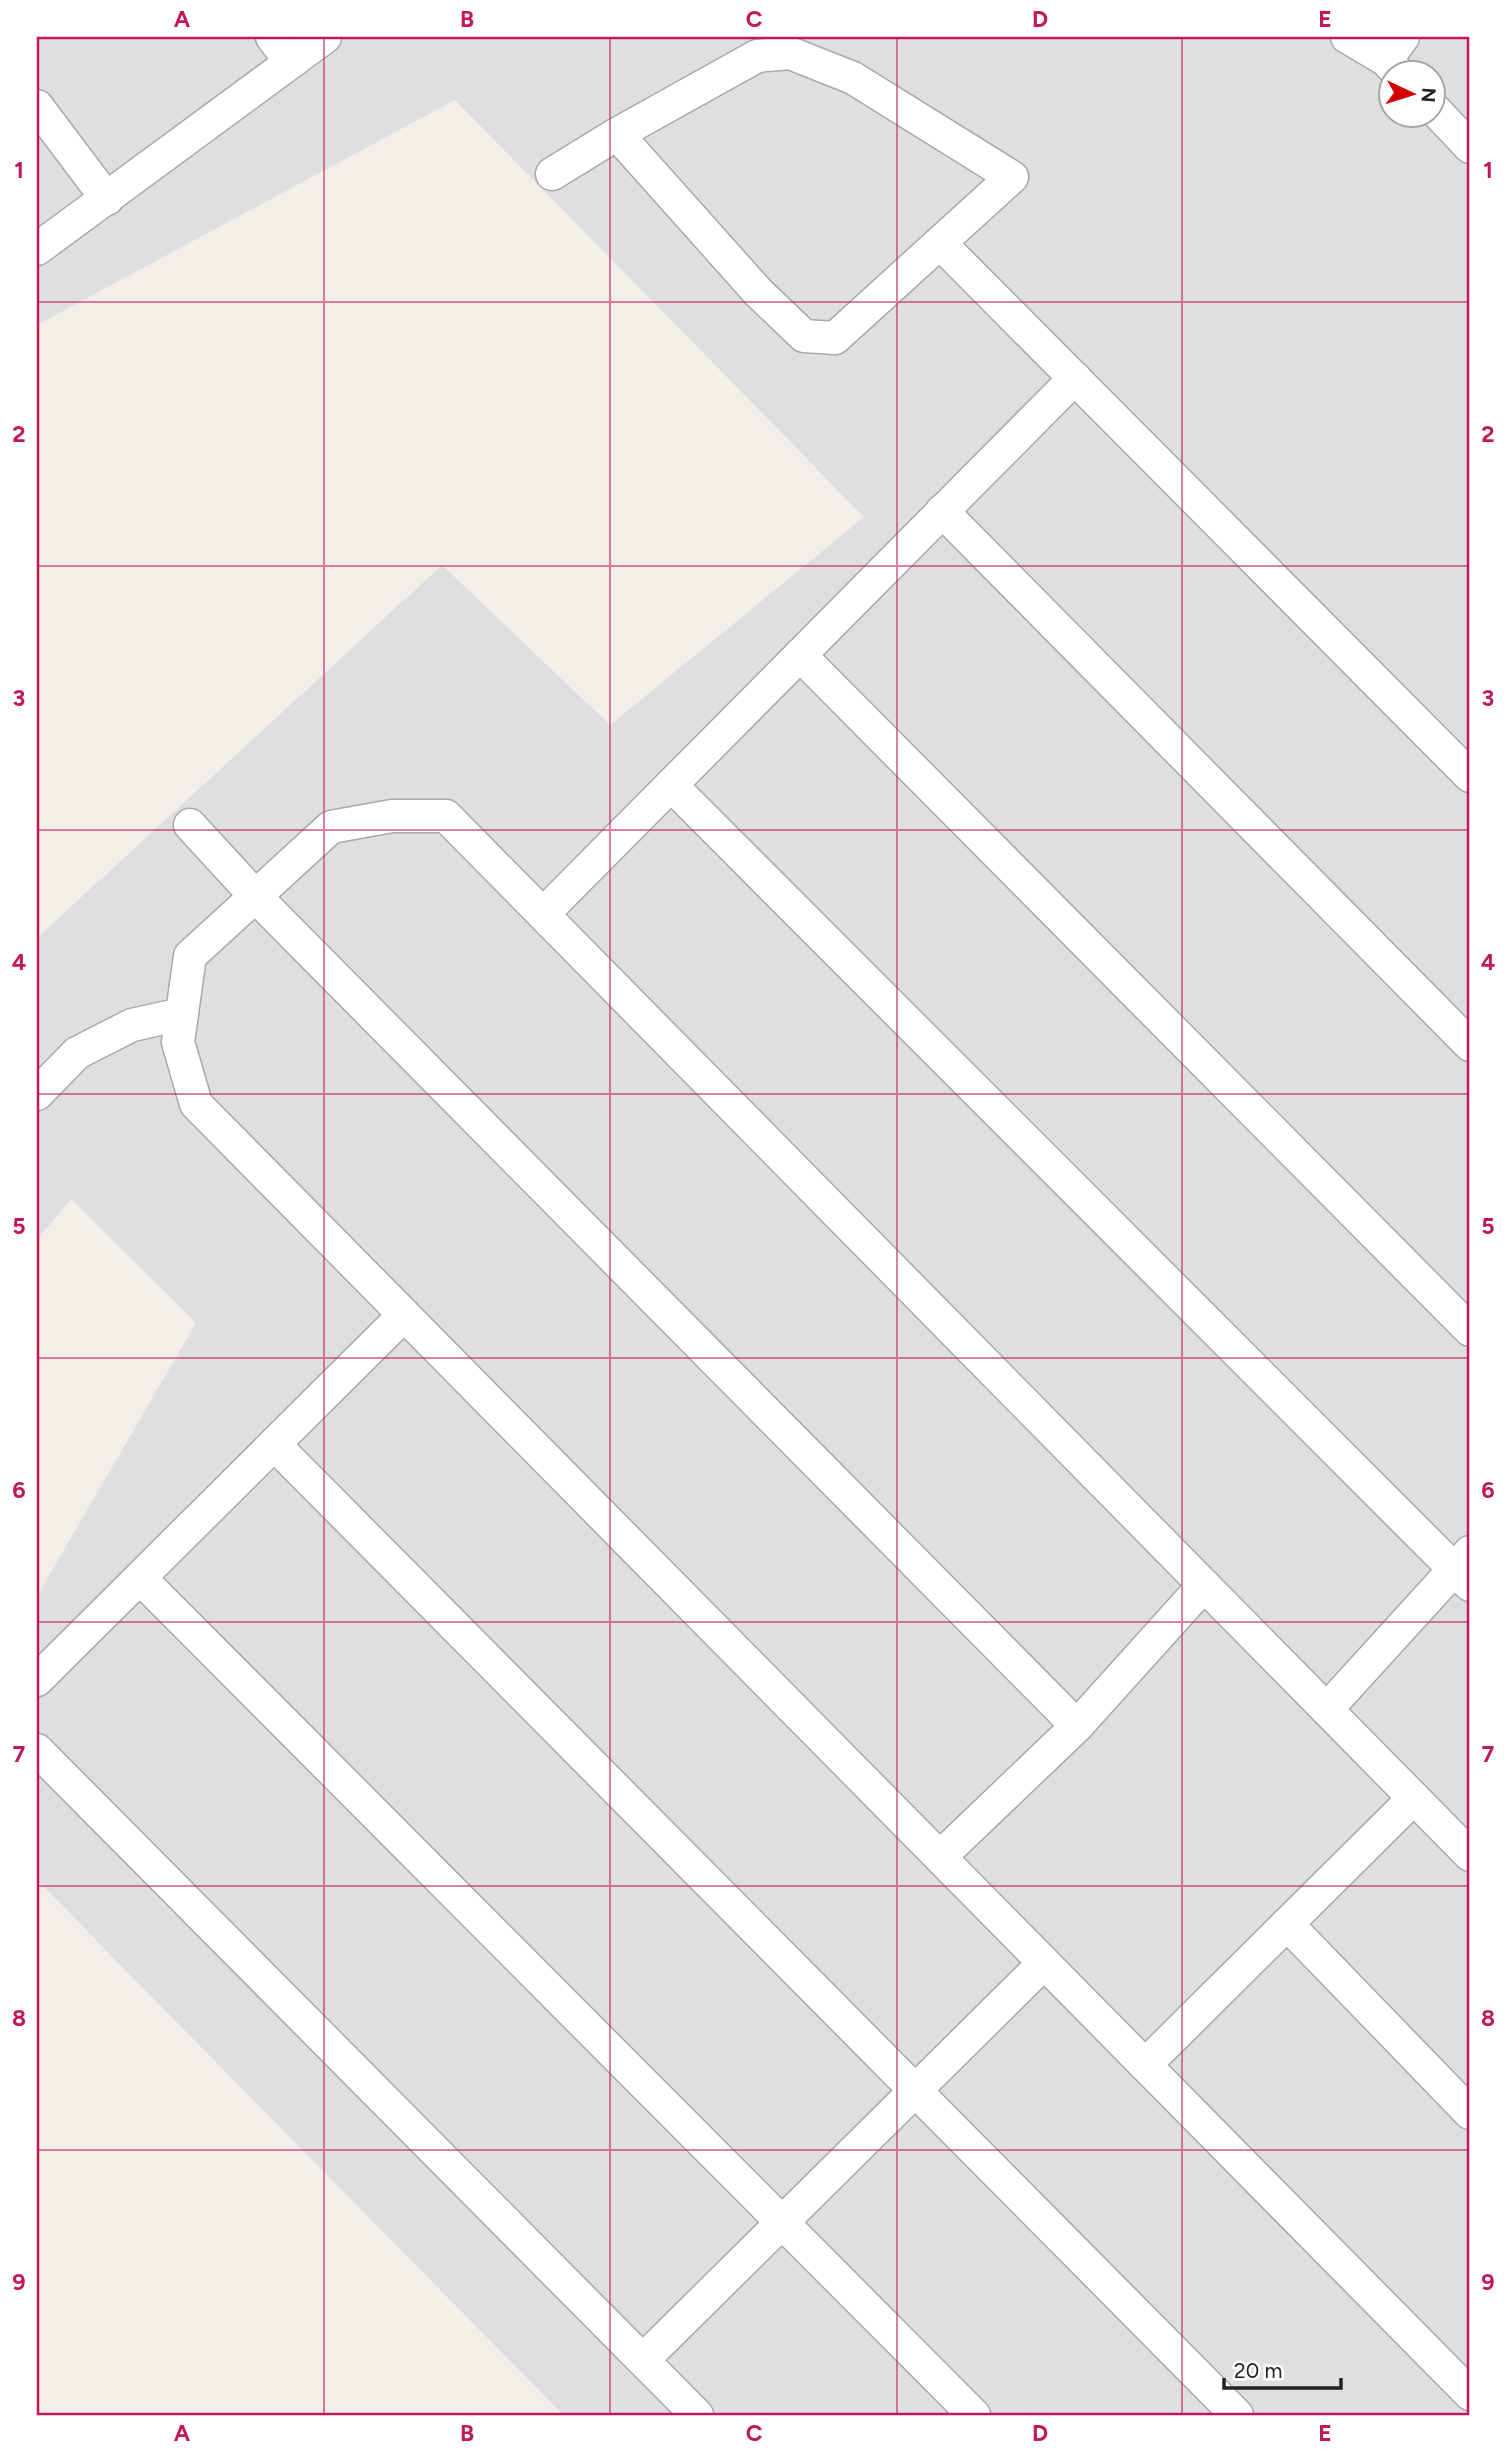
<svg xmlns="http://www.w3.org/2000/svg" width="1507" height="2452" viewBox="0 0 1507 2452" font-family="Figtree,sans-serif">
<rect width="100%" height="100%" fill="#f2efe9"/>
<path fill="#e0dfdf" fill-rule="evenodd" d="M37 37H1470V2415H563L37 1880V1596L196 1323 71 1199 37 1240V938L442 565 610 725 864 517 455 100 37 325ZM1392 74H1434V116H1392Z"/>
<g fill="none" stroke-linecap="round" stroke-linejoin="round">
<defs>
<g id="street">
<polyline points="272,37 291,62"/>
<polyline points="1347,37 1386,60 1399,74"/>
<polyline points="1386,60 1403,37"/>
<polyline points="37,106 107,199"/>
<polyline points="1434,109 1470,147"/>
<polyline points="552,174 617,134 757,56 790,53 853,78 1012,177 835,338 804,336 758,292 617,134"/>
<polyline points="940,243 1470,776"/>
<polyline points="37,249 325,37"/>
<polyline points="942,511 1470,1045"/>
<polyline points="800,655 1470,1330"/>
<polyline points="671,785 1470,1585"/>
<polyline points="190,825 256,897 1077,1726"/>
<polyline points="543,914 1075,378"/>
<polyline points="37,1094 77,1053 132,1025 182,1014"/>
<polyline points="274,1444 1237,2415"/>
<polyline points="140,1578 974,2415"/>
<polyline points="37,1680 404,1315"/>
<polyline points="1327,1709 1470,1552"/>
<polyline points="37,1750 697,2415"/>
<polyline points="1470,1855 446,816 392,816 331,827 190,956 178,1042 196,1104 1470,2394"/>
<polyline points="940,1857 1077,1726 1204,1585"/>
<polyline points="1287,1924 1470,2113"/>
<polyline points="1145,2065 1414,1798"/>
<polyline points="643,2360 1044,1963"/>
</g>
</defs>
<use href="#street" stroke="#a9a9a9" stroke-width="35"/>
<use href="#street" stroke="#fff" stroke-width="32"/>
</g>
<path fill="none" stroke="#c2185b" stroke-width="2" stroke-opacity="0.55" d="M324 37V2415M610 37V2415M897 37V2415M1182 37V2415M37 302H1470M37 566H1470M37 830H1470M37 1094H1470M37 1358H1470M37 1622H1470M37 1886H1470M37 2150H1470"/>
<rect width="1507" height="2452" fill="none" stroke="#ffffff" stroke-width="77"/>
<g transform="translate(1412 94) rotate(94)"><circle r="33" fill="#ffffff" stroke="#a7a7a7" stroke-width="2"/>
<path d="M0-5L12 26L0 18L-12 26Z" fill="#d40000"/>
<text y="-10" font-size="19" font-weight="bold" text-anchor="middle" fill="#222222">N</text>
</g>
<path d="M1224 2378v10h117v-10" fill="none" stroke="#222222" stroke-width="3.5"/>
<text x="1234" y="2378" font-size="21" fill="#222222" stroke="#ffffff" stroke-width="5" paint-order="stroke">20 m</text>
<rect x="38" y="38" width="1430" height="2376" fill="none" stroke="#c2185b" stroke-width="2.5"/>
<g font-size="23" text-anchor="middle" font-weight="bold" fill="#c2185b">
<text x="182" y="27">A</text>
<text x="467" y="27">B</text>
<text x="754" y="27">C</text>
<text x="1040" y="27">D</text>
<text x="1325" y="27">E</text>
<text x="19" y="178">1</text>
<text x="1488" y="178">1</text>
<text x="19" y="442">2</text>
<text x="1488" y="442">2</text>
<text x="19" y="706">3</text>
<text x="1488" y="706">3</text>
<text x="19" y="970">4</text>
<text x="1488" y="970">4</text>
<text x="19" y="1234">5</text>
<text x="1488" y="1234">5</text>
<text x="19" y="1498">6</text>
<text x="1488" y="1498">6</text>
<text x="19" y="1762">7</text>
<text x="1488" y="1762">7</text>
<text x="19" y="2026">8</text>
<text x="1488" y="2026">8</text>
<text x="19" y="2290">9</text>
<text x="1488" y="2290">9</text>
<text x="182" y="2441">A</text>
<text x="467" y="2441">B</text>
<text x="754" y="2441">C</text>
<text x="1040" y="2441">D</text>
<text x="1325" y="2441">E</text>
</g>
</svg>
